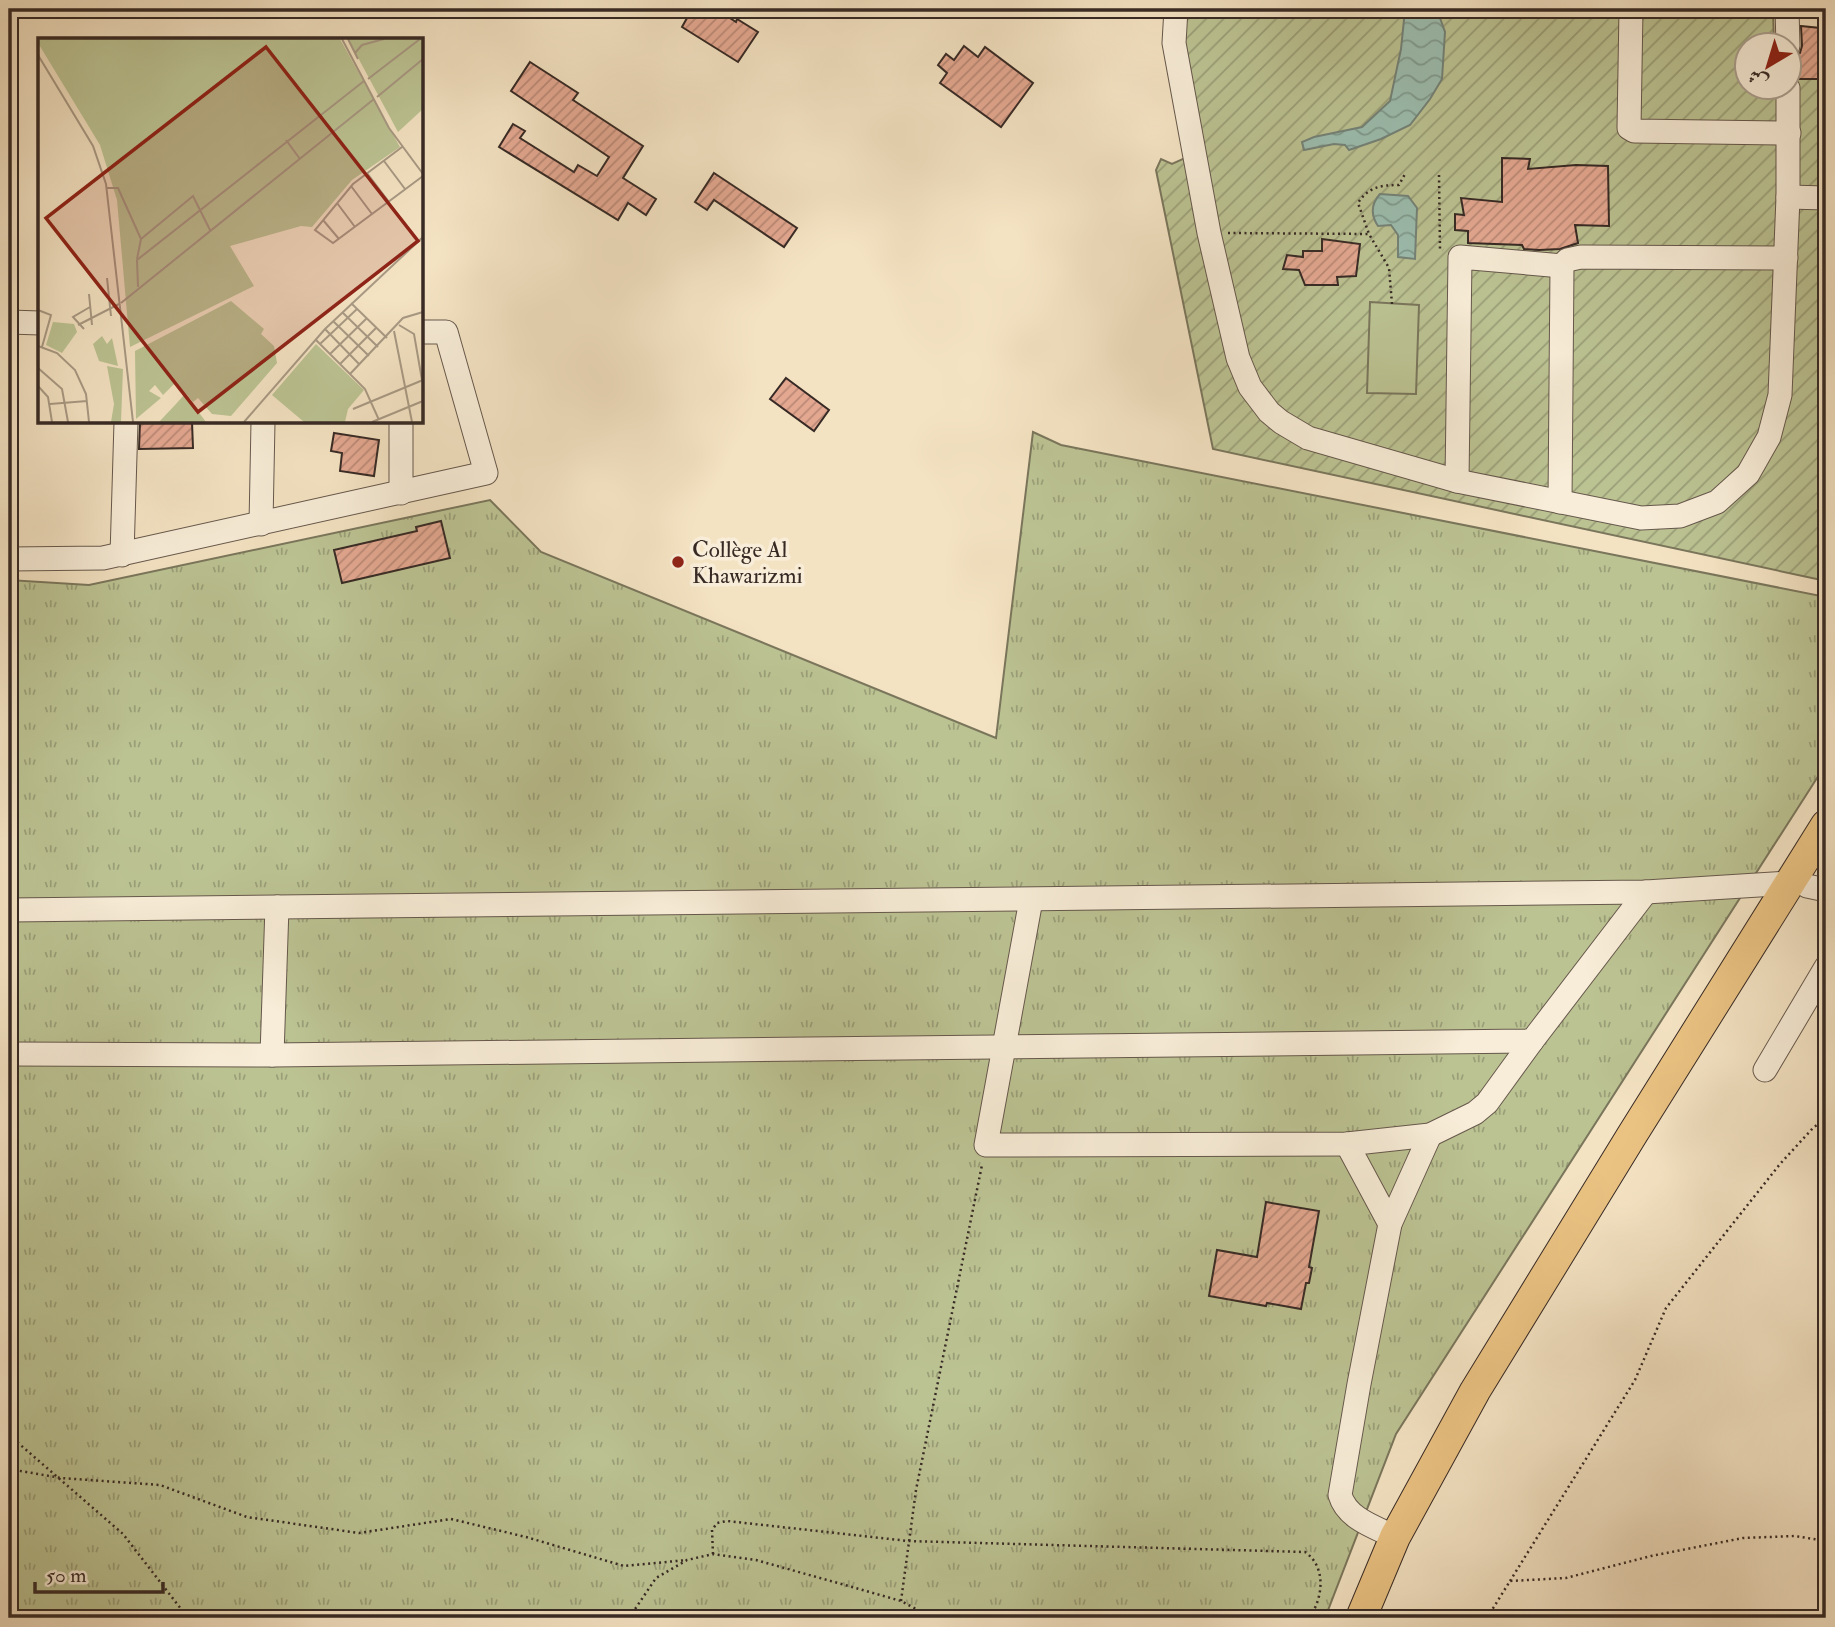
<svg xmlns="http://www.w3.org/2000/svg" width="1835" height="1627" viewBox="0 0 1835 1627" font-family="'IM FELL Double Pica',Amiri,serif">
<defs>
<pattern id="grass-tufts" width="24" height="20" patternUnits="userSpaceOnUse" patternTransform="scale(1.75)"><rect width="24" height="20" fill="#bcc393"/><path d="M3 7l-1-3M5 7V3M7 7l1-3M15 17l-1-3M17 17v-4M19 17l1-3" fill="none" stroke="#9a9f78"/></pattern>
<pattern id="garden-furrows" width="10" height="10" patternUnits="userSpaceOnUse" patternTransform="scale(1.75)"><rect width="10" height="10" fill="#bcc393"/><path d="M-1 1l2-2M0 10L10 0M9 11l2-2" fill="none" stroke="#9a9f78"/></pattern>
<pattern id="water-waves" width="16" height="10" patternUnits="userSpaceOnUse" patternTransform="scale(1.75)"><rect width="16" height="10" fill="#9cbeb0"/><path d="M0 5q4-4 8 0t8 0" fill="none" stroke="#809b8f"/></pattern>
<pattern id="building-hatch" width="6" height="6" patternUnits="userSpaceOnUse" patternTransform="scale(1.75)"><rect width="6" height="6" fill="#e4a891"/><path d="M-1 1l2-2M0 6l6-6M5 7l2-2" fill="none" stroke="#ba8976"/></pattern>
</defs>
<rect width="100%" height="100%" fill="#f4e3c3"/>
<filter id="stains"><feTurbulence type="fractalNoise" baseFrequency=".00286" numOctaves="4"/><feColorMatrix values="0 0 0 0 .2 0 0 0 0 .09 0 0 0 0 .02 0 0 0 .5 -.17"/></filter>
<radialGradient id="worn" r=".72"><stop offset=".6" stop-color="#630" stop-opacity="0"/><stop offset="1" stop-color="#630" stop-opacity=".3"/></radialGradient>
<polygon fill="url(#grass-tufts)" stroke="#7a765c" stroke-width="2" points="1033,432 1061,445 1826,597 1826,764 1396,1434 1325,1618 9,1618 9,580 89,585 490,500 541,552 996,738"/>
<polygon fill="url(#garden-furrows)" stroke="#7a765c" stroke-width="2" points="1181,9 1773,9 1774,45 1748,46 1748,88 1790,88 1790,79 1819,79 1824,248 1826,249 1826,581 1213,449 1156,170 1161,159 1172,164 1192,155"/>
<polygon fill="#bcc393" stroke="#7a765c" stroke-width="2" points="1370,302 1419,305 1416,394 1367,393"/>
<g fill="url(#water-waves)" stroke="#748378" stroke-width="2">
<polygon points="1405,10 1440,18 1445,32 1442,79 1430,99 1410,125 1381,139 1349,150 1345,145 1334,144 1304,150 1302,142 1314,137 1362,127 1390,101 1401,49"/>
<path d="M1380 194 1408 196 1417 208 1415 259 1398 257V235L1391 225 1378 226C1370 214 1371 204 1380 194Z"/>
</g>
<g fill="url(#building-hatch)" stroke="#372a25" stroke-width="2">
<polygon points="672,9 716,9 736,22 737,19 758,32 738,62 682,27 687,18"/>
<polygon points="1801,26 1820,28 1819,79 1798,79 1794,76 1794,58 1800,53 1802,46"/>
<polygon points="964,46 978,57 985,47 1033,83 1001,127 940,83 947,73 938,65 946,54 954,60"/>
<polygon points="530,62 578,93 573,100 643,146 623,178 656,199 646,215 628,203 618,220 499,147 513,124 525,131 520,138 574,172 578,165 597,176 609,157 511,91"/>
<polygon points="1502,158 1530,159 1528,169 1576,165 1608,166 1609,226 1575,225 1578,243 1560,249 1539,250 1524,249 1522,245 1468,243 1468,231 1455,230 1455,214 1464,215 1461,198 1502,202"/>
<polygon points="714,173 797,228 784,247 714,200 707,210 695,202"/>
<polygon points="1322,239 1360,244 1356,276 1337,277 1338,285 1305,285 1299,270 1283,269 1287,255 1303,257 1303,251 1322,251"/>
<polygon points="786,378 829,410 814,431 770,399"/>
<polygon points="140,422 192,422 193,448 139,449"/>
<polygon points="334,433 379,440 374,476 340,471 342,453 331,451"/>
<polygon points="441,521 450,558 342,583 334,550 417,531 416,527"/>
<polygon points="1266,1202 1319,1211 1309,1267 1312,1268 1309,1283 1306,1283 1301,1309 1267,1303 1266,1306 1209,1296 1217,1250 1257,1257"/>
</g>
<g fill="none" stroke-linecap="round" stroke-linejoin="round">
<defs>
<g id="minor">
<polyline points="1176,9 1174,43 1209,233 1238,358 1250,387 1269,412 1281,422 1308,438 1457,481 1641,518 1680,516 1717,502 1748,474 1769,437 1780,395 1788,197 1788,88"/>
<polyline points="1631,9 1629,128 1634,131 1789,133"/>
<polyline points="1787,9 1788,46"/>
<polyline points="1788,197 1826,198"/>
<polyline points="9,322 40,323"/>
<polyline points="401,422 401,493"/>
<polyline points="1457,481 1460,257 1562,266 1567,260 1581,257 1786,258"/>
<polyline points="1560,502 1562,266"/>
<polyline points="261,524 263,422"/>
<polyline points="122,555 126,422"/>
<polyline points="9,559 103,558 486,473 446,332 422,332"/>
<polyline points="1807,886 1826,890"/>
<polyline points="1031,900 986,1145 1347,1144 1430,1135 1475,1113 1487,1103 1532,1041"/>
<polyline points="9,910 1646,892 1790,883"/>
<polyline points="9,1054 272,1055 1532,1041 1646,892"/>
<polyline points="272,1055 277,907"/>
<polyline points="1765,1070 1826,967"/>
<polyline points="1347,1144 1390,1224"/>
<path d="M1395 1537C1375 1527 1347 1519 1340 1495L1359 1384 1390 1224 1430 1135"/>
</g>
<polyline id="major" points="1361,1618 1395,1537 1475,1391 1632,1135 1826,825"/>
</defs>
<use href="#minor" stroke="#66584c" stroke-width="25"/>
<use href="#major" stroke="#372a25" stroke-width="32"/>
<g stroke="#372a25" stroke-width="2.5" stroke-dasharray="2 3.5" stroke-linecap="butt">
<polyline points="1439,175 1440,249 1443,250"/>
<polyline points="1228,233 1369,234"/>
<path d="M1392 304 1389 268 1369 234 1358 203C1368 187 1381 185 1399 185L1405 174"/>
<polyline points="9,1435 123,1534 188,1618"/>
<polyline points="9,1469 61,1478 160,1485 247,1517 359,1533 451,1519 526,1537 624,1566 687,1560"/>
<path d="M713 1554 712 1530 717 1523 727 1521 908 1541 1305 1552C1327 1567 1323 1599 1309 1618"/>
<polyline points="1510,1581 1635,1380 1666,1308 1780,1164 1813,1128 1826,1118"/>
<polyline points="901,1601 916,1490 982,1165"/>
<polyline points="629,1618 656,1578 687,1560 713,1554 756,1560 852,1587 901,1601 933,1618"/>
<polyline points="1487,1618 1510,1581 1566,1578 1651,1556 1743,1538 1795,1536 1826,1541"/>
</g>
<use href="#minor" stroke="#f8edd8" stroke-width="23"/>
<use href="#major" stroke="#eac282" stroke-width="30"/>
</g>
<circle fill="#8f2418" stroke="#f8edd8" stroke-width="2.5" cx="678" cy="562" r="7"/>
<g text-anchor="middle" stroke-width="7" stroke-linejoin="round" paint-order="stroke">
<g font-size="23" fill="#372a25" stroke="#f8edd8" text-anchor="start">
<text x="692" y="557">Collège Al<tspan x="692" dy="26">Khawarizmi</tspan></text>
</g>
</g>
<g transform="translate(38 38)">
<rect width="385" height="385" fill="#f4e3c3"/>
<path d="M2 1H302L362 109 314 142 274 189 263 188 192 208 216 248 92 309 79 162 62 107 0 5ZM310 1H385V71L360 94ZM147 356 168 384H121L137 367Z" fill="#bcc393"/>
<path d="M64 298 69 306 74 300 80 328 61 323 55 306ZM69 328 85 331 83 384H73L76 366Z" fill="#bcc393"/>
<path d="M193 263 226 291 223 296 236 308 239 325 193 378 174 376 160 360 155 364 138 344 125 357 117 347 111 353 123 360 98 381 97 313ZM15 284 36 286 39 294 24 315 8 307ZM278 306 326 352 310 371 307 384H266L234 357Z" fill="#bcc393"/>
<path fill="none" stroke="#a89984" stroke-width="2" d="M304 1 351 90 385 136M310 1 320 21M317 15 324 7 346 1M0 17 55 108 68 146 95 384M330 41 382 1M339 59 385 21M248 102 262 121M364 109 315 146 277 192 295 205 385 138M346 123 367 151M329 135 351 164M313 148 334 176M69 150H80L103 201M299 165 317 189M285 182 301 201M99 221 103 201 155 158 172 192M69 240 73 278M100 249 99 222 326 43M51 256 54 287M83 265 336 61M313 265 349 300M0 272 13 277 4 309M304 274 340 309M295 283 331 318M40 287 81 266M361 287 376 296 384 342M46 291 35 279 52 269M287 291 322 327M356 293 374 384M277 301 327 351 341 382M282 306 319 271M0 308 19 315 37 332 48 356 51 384M292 316 328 281M302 326 338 290M0 330 24 351 30 384M312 336 365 280 385 274M0 348 10 359 14 384M12 366 49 363M315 371 385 342M206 384 287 291 385 199M334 384 385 363"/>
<path fill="#8f2418" fill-opacity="0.15" stroke="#8f2418" stroke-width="3.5" d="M228 9 380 203 160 374 8 180Z"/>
<rect width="385" height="385" fill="none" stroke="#372a25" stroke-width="3.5"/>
</g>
<rect width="1835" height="1627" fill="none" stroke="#f4e3c3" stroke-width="35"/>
<rect x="10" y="10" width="1814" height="1606" fill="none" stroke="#372a25" stroke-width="3.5"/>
<rect x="18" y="18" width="1800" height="1592" fill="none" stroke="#372a25" stroke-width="2"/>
<g transform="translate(1768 66) rotate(218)"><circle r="33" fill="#f8edd8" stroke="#ab9f90" stroke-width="2"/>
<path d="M0-5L12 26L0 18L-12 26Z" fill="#8f2418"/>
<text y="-10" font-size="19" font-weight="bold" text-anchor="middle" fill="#372a25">ش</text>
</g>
<path d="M35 1582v10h128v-10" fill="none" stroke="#372a25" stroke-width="3.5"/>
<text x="46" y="1582" font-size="21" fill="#372a25" stroke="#f8edd8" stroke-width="5" paint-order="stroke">50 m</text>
<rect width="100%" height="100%" filter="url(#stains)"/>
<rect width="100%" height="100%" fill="url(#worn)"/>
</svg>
